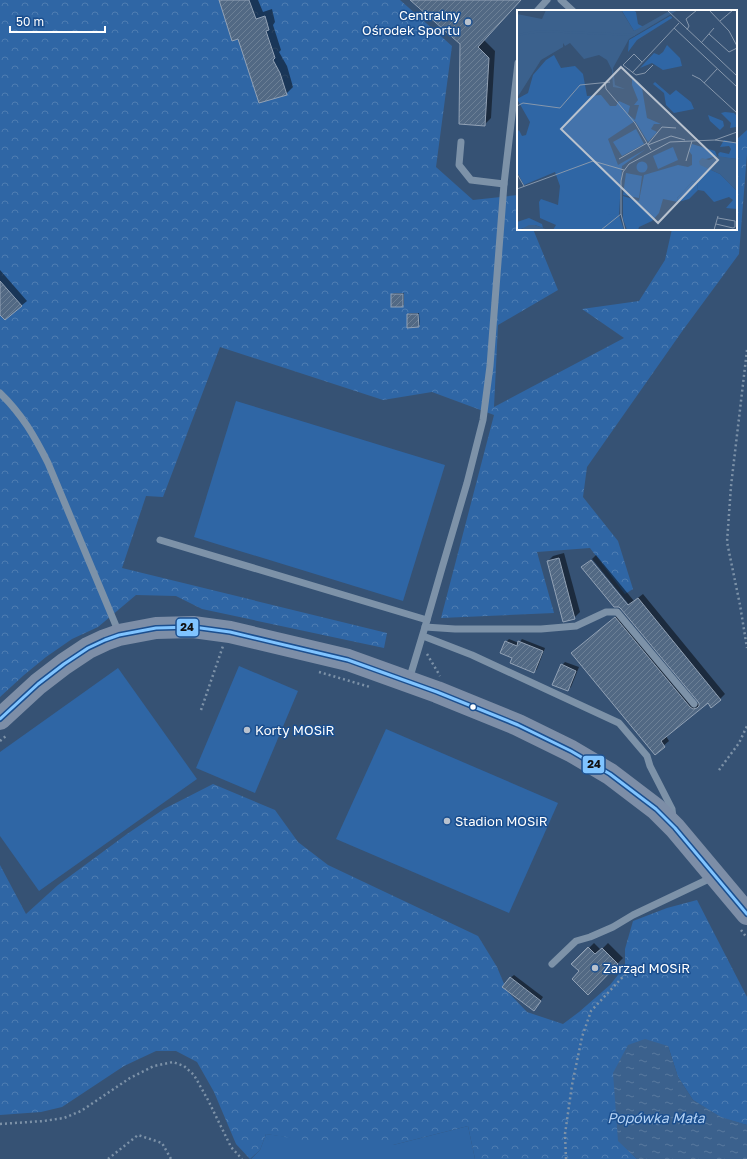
<svg xmlns="http://www.w3.org/2000/svg" width="747" height="1159" viewBox="0 0 747 1159" font-family="'Golos Text',sans-serif">
<defs>
<pattern id="forest-crowns" width="20" height="18" patternUnits="userSpaceOnUse"><rect width="20" height="18" fill="#2f66a5"/><path d="M2 6a3 3 0 1 1 6 0M12 15a3 3 0 1 1 6 0" fill="none" stroke="#4e7db2"/></pattern>
<pattern id="water-ripples" width="26" height="14" patternUnits="userSpaceOnUse"><rect width="26" height="14" fill="#3b618d"/><path d="M2 4q2-2 4 0t4 0M15 11q2-2 4 0t4 0" fill="none" stroke="#58799e"/></pattern>
<pattern id="building-hatch" width="6" height="6" patternUnits="userSpaceOnUse"><rect width="6" height="6" fill="#526984"/><path d="M-1 1l2-2M0 6l6-6M5 7l2-2" fill="none" stroke="#6c8096"/></pattern>
</defs>
<rect width="100%" height="100%" fill="#365274"/>
<g fill="#2f66a5">
<polygon points="236,401 445,465 403,601 194,537"/>
<polygon points="239,666 298,691 255,793 196,768"/>
<polygon points="118,668 197,779 39,891 0,836 0,752"/>
<polygon points="386,729 558,803 509,913 336,839"/>
<polygon points="468,1126 475,1159 251,1159 260,1150 266,1134 296,1138 393,1145"/>
</g>
<g fill="url(#forest-crowns)">
<polygon points="0,0 400,0 452,46 436,167 473,200 518,195 518,229 533,229 558,290 498,325 494,407 624,338 582,309 639,301 665,260 672,229 736,229 736,140 747,130 747,154 739,254 683,330 587,467 583,497 618,541 633,589 625,594 590,548 537,552 554,613 441,618 494,415 432,392 383,400 220,347 163,497 146,496 122,568 387,633 384,648 202,609 176,596 136,595 98,627 72,639 46,657 24,675 0,697"/>
<polygon points="213,784 275,810 298,842 328,865 478,936 497,967 507,991 527,1012 563,1024 579,1012 610,985 625,966 625,949 633,921 667,908 697,900 747,997 747,1125 721,1118 693,1100 678,1077 668,1046 618,1140 637,1159 475,1159 468,1126 393,1145 335,1145 266,1134 260,1150 250,1159 236,1144 214,1092 197,1062 176,1051 156,1051 124,1066 62,1107 41,1112 0,1115 0,865 26,914 58,885 127,834 164,809"/>
</g>
<polygon fill="url(#water-ripples)" points="645,1039 668,1046 678,1077 693,1100 721,1117 747,1125 747,1159 637,1159 618,1141 613,1073 628,1045"/>
<g fill="#0007">
<polygon points="220,0 258,0 263,12 272,9 275,22 273,25 281,50 279,52 287,66 293,87 286,94 238,37"/>
<polygon points="412,0 520,0 484,40 495,51 491,118 484,125 461,44"/>
<polygon points="0,270 27,301 21,306 0,313"/>
<polygon points="394,293 404,293 404,305 402,306 392,294"/>
<polygon points="409,313 419,313 420,325 418,326 408,315"/>
<polygon points="564,553 580,612 574,618 548,561 553,556"/>
<polygon points="596,555 634,601 643,594 725,694 720,699 708,702 666,736 669,741 655,753 578,648 620,613 695,702 699,704 699,700 588,562 590,560 625,604 630,606 592,559"/>
<polygon points="509,639 519,643 522,639 545,648 537,669 534,672 513,657 506,642"/>
<polygon points="565,662 579,667 571,687 567,690 562,665"/>
<polygon points="594,943 601,950 608,943 623,958 588,994 581,971 573,964"/>
<polygon points="514,975 543,997 537,1006 510,978"/>
</g>
<g fill="url(#building-hatch)" stroke="#92a2b6">
<polygon points="219,0 249,0 256,19 265,16 269,30 266,31 275,58 273,60 280,73 287,95 259,103 238,39 232,41"/>
<polygon points="410,0 521,0 478,47 489,58 485,126 459,124 460,44"/>
<polygon points="0,281 22,306 5,320 0,315"/>
<rect x="391" y="294" width="12" height="13"/>
<polygon points="407,314 418,314 419,327 407,328"/>
<polygon points="559,558 575,619 563,622 547,561"/>
<polygon points="591,560 628,605 638,598 721,700 711,708 708,703 661,741 665,747 655,755 571,653 615,617 690,707 693,709 697,708 699,706 699,703 621,609 619,607 614,607 581,567"/>
<polygon points="505,641 517,646 518,641 543,651 534,673 510,663 512,658 500,653"/>
<polygon points="561,664 576,671 568,691 552,685"/>
<polygon points="588,947 595,954 602,948 618,964 588,995 572,979 579,971 571,964"/>
<polygon points="510,977 541,1001 534,1011 502,987"/>
</g>
<g fill="none" stroke-linecap="round" stroke-linejoin="round">
<g stroke="#7d92a8" stroke-width="2.5" stroke-dasharray="2 3" stroke-linecap="butt">
<polyline points="747,350 731,486 727,542 740,605 747,648"/>
<polyline points="427,654 440,676"/>
<polyline points="319,672 370,687"/>
<polyline points="201,710 223,646"/>
<polyline points="0,741 6,736"/>
<polyline points="719,770 739,743 747,726"/>
<polyline points="741,930 747,938"/>
<polyline points="0,1124 44,1121 64,1118 81,1111 130,1078 154,1066 173,1062 184,1066 194,1075 208,1100 231,1147 242,1159"/>
<polyline points="108,1159 138,1135 162,1143 171,1159"/>
<polyline points="566,1159 565,1134 572,1085 582,1037 591,1011 632,967"/>
</g>
<g stroke="#7d92a8" stroke-width="7">
<polyline points="561,0 573,11"/>
<polyline points="537,11 547,0"/>
<polyline points="461,142 459,165 471,180 504,184"/>
<path d="M0 393C22 414 35 437 48 463L119 633"/>
<polyline points="160,540 427,620"/>
<polyline points="425,627 455,629 541,629 576,626 606,612 617,612 694,704"/>
<polyline points="423,636 472,655 619,723 647,756 650,766 672,809 673,818"/>
<polyline points="409,680 425,627 442,568 467,483 483,420 490,366 504,184 518,63"/>
<polyline points="552,964 576,941 590,937 613,927 633,915 713,877"/>
</g>
<polyline stroke="#7d8ea7" stroke-width="22" points="0,719 38,684 64,664 88,648 105,640 119,635 156,628 193,627 230,632 348,660 437,692 518,725 571,751 610,774 656,809 675,828 747,914"/>
<defs>
<polyline id="bus-1" points="0,719 38,684 64,664 88,648 105,640 119,635 156,628 193,627 230,632 348,660 437,692 518,725 571,751 610,774 656,809 675,828 747,914"/>
</defs>
<use href="#bus-1" stroke="#1b4f8f" stroke-width="6"/>
<use href="#bus-1" stroke="#80c4ff" stroke-width="3"/>
</g>
<g fill="#b9c2ce" stroke="#1b4f8f" stroke-width="1.5">
<circle cx="468" cy="22" r="4"/>
<circle cx="247" cy="730" r="4"/>
<circle cx="447" cy="821" r="4"/>
<circle cx="595" cy="968" r="4"/>
</g>
<circle fill="#fff" stroke="#1b4f8f" stroke-width="1.5" cx="473" cy="707" r="3.5"/>
<g text-anchor="middle" stroke-width="3" stroke-linejoin="round" paint-order="stroke">
<g font-size="13" fill="#fff" stroke="#1b4f8f" text-anchor="start">
<text x="460" y="20" text-anchor="end">Centralny<tspan x="460" dy="15">Ośrodek Sportu</tspan></text>
<text x="255" y="735">Korty MOSiR</text>
<text x="455" y="826">Stadion MOSiR</text>
<text x="603" y="973">Zarząd MOSiR</text>
</g>
<g font-size="14" font-style="italic" fill="#b5d3f5" stroke="#1b4f8f">
<text x="656" y="1123">Popówka Mała</text>
</g>
</g>
<g transform="translate(517 10)">
<rect width="220" height="220" fill="#365274"/>
<path d="M119 119 127 134 105 146 96 132ZM156 137 161 150 141 159 136 146ZM119.5 157a5.5 5.5 0 1 1 11 0a5.5 5.5 0 1 1-11 0ZM109 163 125 166 122 188 106 185ZM176 171 180 173 181 180 172 189 161 192 160 188Z" fill="#2f66a5"/>
<path d="M116 0 119 2 121 14 127 17 117 21 105 1ZM153 6 155 7V8L120 30 111 42 112 30ZM150 35 163 48 165 56 146 60 135 53 123 58 137 43 142 45 146 42ZM37 45 44 58 58 56 66 64 70 86 84 85 93 96H99L102 91 113 96 111 104 118 110 122 95H117L121 90 115 75V66L125 78 130 108 144 114H137L134 119 140 122 131 132 118 111 91 129 101 155 129 139 105 156 102 205 107 220H36L39 215 23 208 22 192 24 189 41 195 43 176 38 162 7 175 0 162V122L2 120 5 126 9 125 13 112 0 89 11 83 16 65 29 50ZM138 72 153 85 159 80 174 92 177 99 157 103 149 95 147 83 136 74ZM208 102 217 103 220 106 219 117 213 118 214 113 204 103ZM191 105 206 111 207 116 203 120 193 111ZM207 130 220 133V149L202 147 201 144 203 142 212 144 214 139 212 136 203 137ZM175 134 198 141 200 146 189 149 192 159 203 164 220 181V199L209 198 216 190 212 187 197 192 187 181 181 180 180 173 176 171 160 188 161 192 146 189 142 203 135 211 122 217 121 220H110L106 209V186L122 191 127 165 161 155 171 157 175 155V145L172 141ZM12 208 25 214 26 218 18 215 0 220V212Z" fill="#2f66a5"/>
<path d="M90 191H102V204L90 205Z" fill="#2f66a5"/>
<path d="M29 0H104L117 21 154 0H161L112 29 96 58 98 75 108 79 96 77 95 60 90 50 82 45 67 49 53 33 48 36 46 33V37L24 50 0 88V4L25 9ZM200 146 220 149V181L203 164 183 155 182 151 185 148 192 150ZM12 215H18L31 220H3Z" fill="#3b618d"/>
<path fill="none" stroke="#3b618d" stroke-width="2" d="M0 25 23 21 118 25"/>
<path fill="none" stroke="#8697ac" stroke-width="1" d="M150 0 220 66M192 0 212 21 220 36M203 11 216 0M157 18 220 77M170 20 172 16 169 9 180 0M192 24 212 42 220 38M184 33 197 18M125 52 117 44 106 55 119 65 128 63 136 55M115 63 162 13M175 65 183 69 220 103M88 72 89 79 118 113 134 140M187 73 200 59M0 96 6 93 43 98 63 75 93 72M198 130 220 133M131 134 145 117 159 118M131 135 154 126 168 130M102 149 130 133M169 151 175 131M0 164 7 176M0 179 76 151 107 160M199 214 216 218 218 217V211L201 208M84 220 104 204M108 220 104 204V171L106 162 112 154 153 132 198 130 220 122M197 220 201 206"/>
<path fill="#b9c2ce" fill-opacity="0.15" stroke="#b9c2ce" stroke-width="2" d="M104 57 201 150 141 213 44 119Z"/>
<rect width="220" height="220" fill="none" stroke="#fff" stroke-width="2"/>
</g>
<g stroke="#1b4f8f" stroke-width="1.5">
<rect x="176" y="618" width="23" height="19" rx="4" fill="#80c4ff"/>
<rect x="582" y="755" width="23" height="19" rx="4" fill="#80c4ff"/>
</g>
<g font-size="11" text-anchor="middle" font-weight="bold" fill="#111">
<text x="187" y="631">24</text>
<text x="594" y="768">24</text>
</g>
<path d="M10 26v6h95v-6" fill="none" stroke="#ffffff" stroke-width="2"/>
<text x="16" y="26" font-size="12" fill="#ffffff" stroke="#1b4f8f" stroke-width="3" paint-order="stroke">50 m</text>
</svg>
